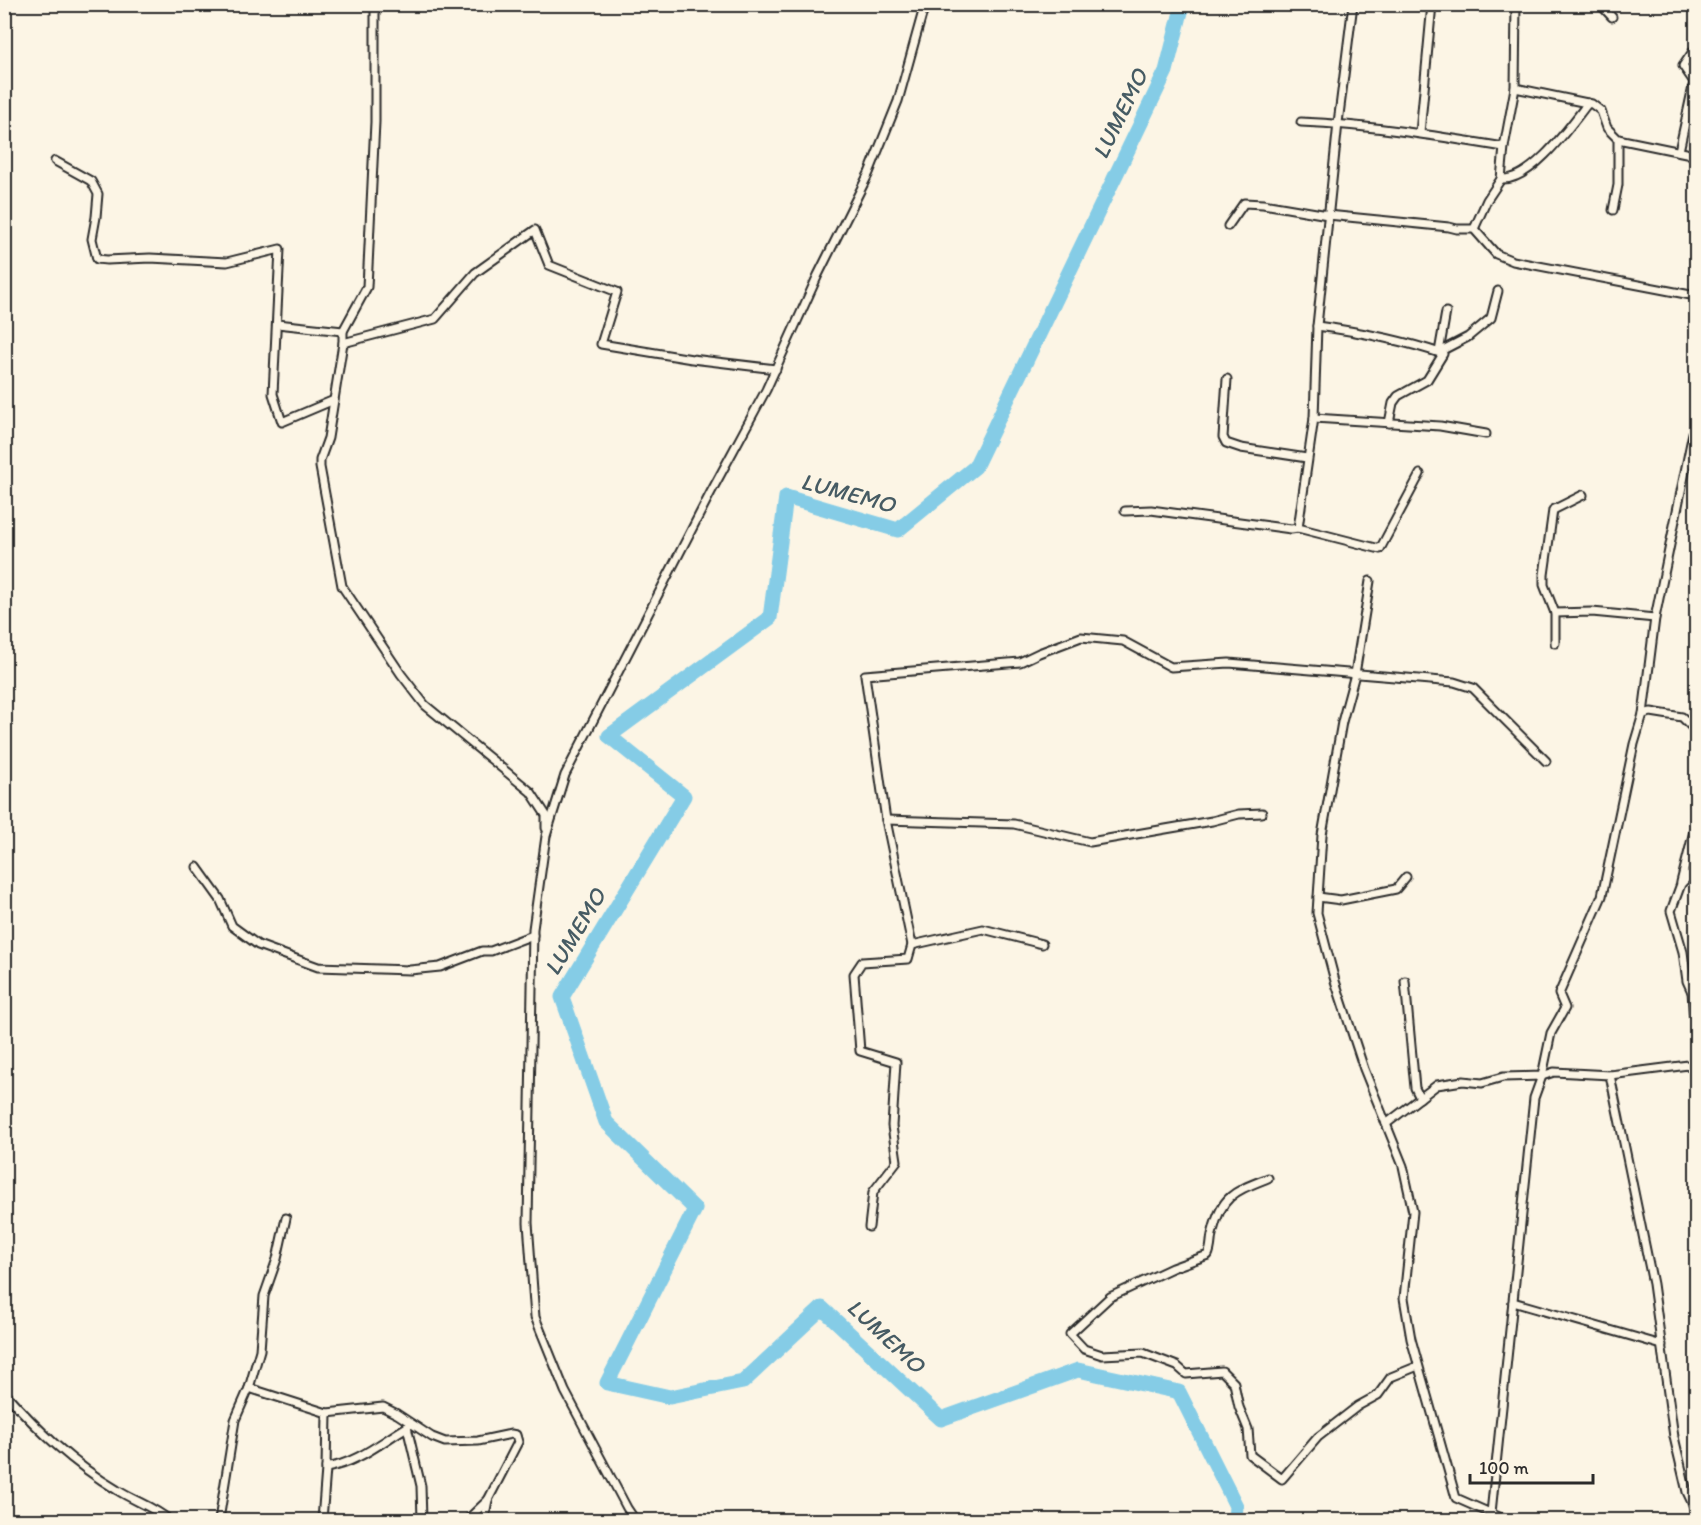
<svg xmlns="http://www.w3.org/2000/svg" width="1701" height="1525" viewBox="0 0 1701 1525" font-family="Itim,sans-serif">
<rect width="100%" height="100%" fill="#fcf5e5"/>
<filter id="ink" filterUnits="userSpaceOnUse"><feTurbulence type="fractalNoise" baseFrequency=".0167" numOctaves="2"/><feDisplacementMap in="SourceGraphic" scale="12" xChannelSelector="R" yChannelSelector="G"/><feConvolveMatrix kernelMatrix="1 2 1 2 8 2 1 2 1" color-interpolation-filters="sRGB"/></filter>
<g filter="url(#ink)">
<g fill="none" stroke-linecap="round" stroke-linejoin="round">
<polyline stroke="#85cce6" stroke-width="15" points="1183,4 1166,71 975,467 898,530 786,497 770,618 609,736 684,796 562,997 606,1122 695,1209 607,1383 670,1397 743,1382 822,1308 941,1419 1078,1370 1179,1392 1236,1506 1235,1520"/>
<defs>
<g id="minor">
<polyline points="375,4 375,122 367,287 343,331 343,343 328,438 320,460 320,467 342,586 401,674 425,705 531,792 546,815 546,828"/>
<polyline points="1600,4 1612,17"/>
<polyline points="1515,88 1592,104 1601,111 1607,128 1618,139 1686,153 1696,157"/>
<path d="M1301 122C1370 125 1437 136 1504 147"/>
<polyline points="1420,133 1432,4"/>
<polyline points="1679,151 1694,82 1683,66 1696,47"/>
<polyline points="55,161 91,181 98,194 96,217 92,239 97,259 107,260 150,258 227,262 280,249 273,394 282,422 334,400"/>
<path d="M1501 179C1531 182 1571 125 1588 103"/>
<polyline points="1613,210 1618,185 1618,139"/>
<polyline points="1228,226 1244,203 1263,204 1328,215 1449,227 1457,229 1474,229 1496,254 1513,261 1696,296"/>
<polyline points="1474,229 1487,200 1501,179 1504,147 1515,88 1516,4"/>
<polyline points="277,324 343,331"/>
<path d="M1317 326C1361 332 1402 340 1443 354L1427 380 1398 396 1393 403 1389 423"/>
<polyline points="343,343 435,319 475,273 535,230 549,265 617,292 601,344 692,359 776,369"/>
<polyline points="1439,352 1468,337 1491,318 1498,291"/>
<polyline points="1439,352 1446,312"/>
<polyline points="1227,379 1223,437 1226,443 1241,448 1307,458"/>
<polyline points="1314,418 1440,426 1486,434"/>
<polyline points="1125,511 1151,510 1291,529 1298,528 1380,549 1420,474"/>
<polyline points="1298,528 1314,418 1317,326 1338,123 1353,4"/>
<polyline points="1370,581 1355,674 1342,722 1322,835 1317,913 1335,981 1364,1069 1403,1166 1413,1212 1404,1298 1411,1339 1456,1498 1506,1520"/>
<polyline points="1555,613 1592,612 1655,618"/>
<polyline points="1555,643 1555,613 1544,585 1544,575 1553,510 1583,495"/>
<polyline points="1643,714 1651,712 1682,717 1696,731"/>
<polyline points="886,820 1014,824 1090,842 1212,821 1239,814 1262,813"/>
<polyline points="197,867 220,899 232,926 258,945 318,967 410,970 440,967 482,951 491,951 533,935"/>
<polyline points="1681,882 1696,823"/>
<polyline points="1318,897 1341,900 1396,889 1406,877"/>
<polyline points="1042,944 983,929 912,945 886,820 865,675 1020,662 1039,653 1081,637 1123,641 1171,667 1229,663 1454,682 1473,688 1546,761"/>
<polyline points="1405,981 1415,1088 1420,1098"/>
<polyline points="1692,992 1687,981 1683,952 1671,911 1681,884 1696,868"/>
<polyline points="1696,992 1692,992 1696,1051"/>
<polyline points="1610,1075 1653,1284 1674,1437 1687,1492 1696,1511"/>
<polyline points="1386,1124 1437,1085 1463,1081 1482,1083 1503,1077 1542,1076 1551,1033 1565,1008 1559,994 1602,896 1634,744 1643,714 1655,618 1696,418"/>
<path d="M1268 1178C1236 1191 1222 1194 1213 1231 1210 1239 1212 1247 1208 1255L1172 1268 1110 1297 1070 1334 1084 1349 1102 1355 1143 1353 1177 1366 1186 1374 1222 1371 1234 1383 1239 1407 1248 1429 1250 1455 1282 1479 1318 1437 1358 1406 1378 1395 1391 1377 1418 1366"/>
<polyline points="869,1227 873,1192 897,1161 892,1126 896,1062 860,1051 854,974 862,962 908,959 912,945"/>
<polyline points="1513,1302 1662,1345"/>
<polyline points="249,1388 327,1413 383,1407 397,1414 432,1437 445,1442 478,1441 511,1434 516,1435 518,1442 488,1500 467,1520"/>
<path d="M4 1392C39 1431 72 1463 117 1490 134 1501 154 1507 169 1520"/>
<polyline points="411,1424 407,1427 421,1486 422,1520"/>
<path d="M326 1468C357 1463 380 1443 407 1427"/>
<polyline points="1491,1513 1534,1098 1542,1076 1554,1072 1610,1075 1696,1064"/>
<polyline points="219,1520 235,1420 249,1388 260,1350 264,1296 277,1259 286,1218"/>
<polyline points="322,1520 326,1469 327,1413"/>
<polyline points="484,1520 488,1500"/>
<polyline points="635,1520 627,1508 565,1391 535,1317 528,1223 533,929 546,836 565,775 711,492 766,390 818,275 869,173 898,101 925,4"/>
</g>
</defs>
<use href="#minor" stroke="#2b2b2b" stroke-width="11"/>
<use href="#minor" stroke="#fcf5e5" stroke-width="7"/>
</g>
</g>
<g text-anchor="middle" stroke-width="4.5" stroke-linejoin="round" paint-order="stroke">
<g font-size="24" font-style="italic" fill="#465b63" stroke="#fcf5e5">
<text transform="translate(1120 114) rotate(-64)" y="8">LUMEMO</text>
<text transform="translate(848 493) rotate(15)" y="8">LUMEMO</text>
<text transform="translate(575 932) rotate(-59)" y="8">LUMEMO</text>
<text transform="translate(886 1336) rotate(43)" y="8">LUMEMO</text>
</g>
</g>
<rect width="1701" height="1525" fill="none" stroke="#fcf5e5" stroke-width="24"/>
<rect x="12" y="12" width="1677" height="1501" fill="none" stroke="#2b2b2b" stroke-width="2" filter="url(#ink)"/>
<path d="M1470 1474v9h123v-9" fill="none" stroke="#2b2b2b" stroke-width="3"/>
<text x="1479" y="1474" font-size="18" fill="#2b2b2b" stroke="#fcf5e5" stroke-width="4.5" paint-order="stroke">100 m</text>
</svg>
